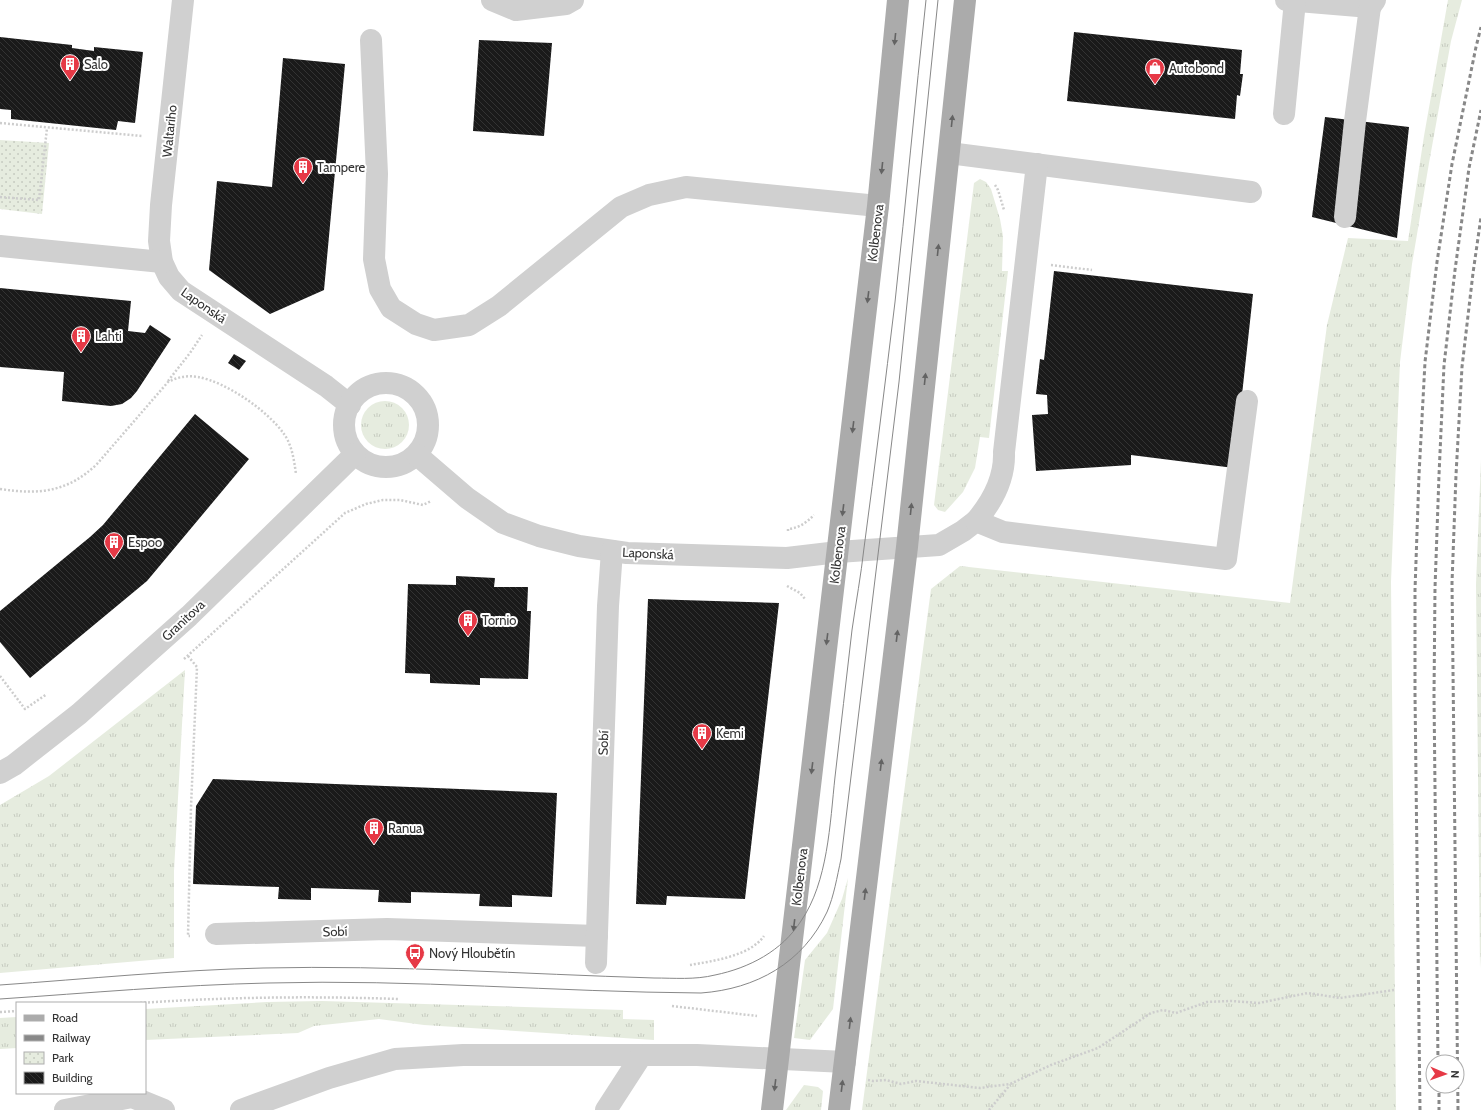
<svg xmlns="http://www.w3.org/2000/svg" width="1481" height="1110" viewBox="0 0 1481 1110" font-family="Cabin,sans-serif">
<defs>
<pattern id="grass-tufts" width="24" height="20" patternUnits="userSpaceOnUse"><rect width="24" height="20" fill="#e6ecdf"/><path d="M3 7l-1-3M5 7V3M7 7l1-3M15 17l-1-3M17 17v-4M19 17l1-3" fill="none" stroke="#c6cbc0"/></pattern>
<pattern id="park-dots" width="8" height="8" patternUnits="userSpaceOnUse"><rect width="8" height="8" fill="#e6ecdf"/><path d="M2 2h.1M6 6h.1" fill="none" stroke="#c6cbc0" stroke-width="1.8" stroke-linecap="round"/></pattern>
<pattern id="building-back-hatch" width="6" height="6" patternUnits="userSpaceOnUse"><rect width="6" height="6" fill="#1a1a1a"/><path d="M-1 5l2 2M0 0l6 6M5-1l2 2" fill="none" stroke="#333"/></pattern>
</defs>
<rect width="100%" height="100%" fill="#fff"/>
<g fill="url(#grass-tufts)">
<polygon points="1448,0 1462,0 1451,41 1429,163 1412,264 1400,362 1391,582 1396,1110 862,1110 931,589 960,566 1290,603 1327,325 1348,238 1408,241 1424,136"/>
<polygon points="980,179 986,182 991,189 1000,219 1003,236 1002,271 1008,271 989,438 980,437 975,468 963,492 945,512 938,510 934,505 974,183"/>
<circle cx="385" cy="425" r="24"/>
<polygon points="1481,460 1481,951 1480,968 1476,584"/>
<polygon points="185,670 174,871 174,958 0,973 0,805 49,776"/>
<polygon points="848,878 833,1009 810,1040 794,1038 805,960 827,933 842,899"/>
<polygon points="322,1001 623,1010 623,1019 654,1020 654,1040 424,1025 379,1019 314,1026 298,1033 145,1040 145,1009 267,1002"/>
<polygon points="17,1017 17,1048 0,1049 0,1018"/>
<polygon points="804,1085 818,1087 823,1091 821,1110 786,1110"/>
</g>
<polygon fill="url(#park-dots)" points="0,140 49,143 42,214 0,209"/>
<g fill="url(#building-back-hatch)">
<polygon points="1074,32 1242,50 1240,74 1243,74 1240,96 1237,95 1235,119 1067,101"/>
<polygon points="0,37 72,45 72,48 94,51 94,47 143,52 135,123 118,121 116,130 11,119 11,110 0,109"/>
<polygon points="479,40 552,43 544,136 473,131"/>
<polygon points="283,58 345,64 324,290 270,314 209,270 217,181 272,187"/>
<polygon points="1325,117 1409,127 1397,238 1312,217"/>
<polygon points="1054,271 1253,294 1234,468 1131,455 1131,465 1036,471 1032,415 1048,414 1047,395 1036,394 1040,359 1044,360"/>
<polygon points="0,288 131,301 128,331 145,333 150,325 171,339 137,391 131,398 122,404 111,406 62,401 64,372 0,367"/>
<polygon points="234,354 246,361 239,370 228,363"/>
<polygon points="195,414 249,459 147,581 30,678 0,642 0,611 90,537 103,525"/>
<polygon points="456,576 495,578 494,587 528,587 527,611 531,611 528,679 480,678 480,685 430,683 430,674 405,673 408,584 456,585"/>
<polygon points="648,599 779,603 745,899 667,896 666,905 636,904"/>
<polygon points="213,779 557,793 552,897 512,895 512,907 479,906 480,894 411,892 411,903 378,902 379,890 311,888 311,900 278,899 279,887 193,884 196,806"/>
</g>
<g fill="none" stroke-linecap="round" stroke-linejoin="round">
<g stroke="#cdcdcd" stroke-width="2.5" stroke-dasharray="2 2" stroke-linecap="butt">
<polyline points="0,123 142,136"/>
<polyline points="995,185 998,190 1004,210"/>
<polyline points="0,197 39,200 47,128"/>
<polyline points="1051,265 1092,270"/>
<polyline points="168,381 190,353 202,335"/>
<path d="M0 489C39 495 68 492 97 464L168 382C178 377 187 375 198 377 226 382 267 410 284 434 292 445 294 460 296 474"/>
<path d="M788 531V529C799 528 806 523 814 515"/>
<polyline points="787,586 800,593 805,599"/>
<polyline points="188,656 197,667 191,807 188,936 190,936"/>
<polyline points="184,659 345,513 366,504 383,500 400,500 423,505 431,501"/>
<polyline points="0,676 25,709 47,694"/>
<path d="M690 965C713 961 750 956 764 936"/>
<path d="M140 1003C226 997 312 996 398 999"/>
<polyline points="672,1006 757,1016"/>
<polyline points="0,1012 17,1011"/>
<polyline points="868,1080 873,1081 886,1080 901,1084 916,1081 980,1088 1010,1084 1051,1065 1098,1048 1151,1013 1163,1010 1176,1013 1207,1002 1231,1001 1259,1003 1308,993 1340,998 1394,990"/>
<polyline points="989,1110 1010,1085"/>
</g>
<g stroke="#d0d0d0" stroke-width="22">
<polyline points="183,0 161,205 159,241 162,262 169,277 181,291 326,386 350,405"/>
<polyline points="492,0 516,10 566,4 573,0"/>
<polyline points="1286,0 1370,7 1375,0"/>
<polyline points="371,40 377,174 374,259 380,289 391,308 416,324 434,330 469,325 499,306 621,207 649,195 686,187 878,206"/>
<polyline points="1284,114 1295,1"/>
<polyline points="949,153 1251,192"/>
<polyline points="1345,217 1355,121 1370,7"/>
<polyline points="0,246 162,262"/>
<circle cx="386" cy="425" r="42"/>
<polyline points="417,455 467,498 503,523 539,536 579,546 627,553 787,558 838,552 939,545 963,531 976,521 1003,532 1226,559 1247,401"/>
<path d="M976 521C993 501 1005 479 1004 452L1037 164"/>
<polyline points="0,773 14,765 79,714 189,616 355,454"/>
<polyline points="216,934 387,929 597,936"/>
<polyline points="596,963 608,606 612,551"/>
<polyline points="65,1110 132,1097 164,1110"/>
<polyline points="241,1110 329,1078 395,1059 463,1055 697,1055 845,1062"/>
<polyline points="606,1110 641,1056"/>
</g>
<g stroke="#ababab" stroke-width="22">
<polyline points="772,1110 878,206 898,0"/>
<polyline points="839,1110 907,547 965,0"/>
</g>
<g stroke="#888" stroke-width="1">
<path d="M0 985C87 979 175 970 263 968 393 965 524 974 654 978 674 978 695 980 715 975 749 968 782 951 801 921 828 882 830 823 835 777 841 728 846 679 852 630 856 602 861 575 864 548 875 466 885 384 895 302 906 201 915 101 926 0"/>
<path d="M0 999C89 993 178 985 268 983 412 979 557 992 701 993 756 989 803 963 827 912 834 896 837 877 841 859L899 382 938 0"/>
</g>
<g stroke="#888" stroke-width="3" stroke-dasharray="4 3" stroke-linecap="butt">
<polyline points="1438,1062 1434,696 1435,588 1439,475 1444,365 1455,270 1469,168 1481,110"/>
<polyline points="1439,1086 1439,1110"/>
<polyline points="1420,1110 1415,694 1415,590 1419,475 1425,362 1437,262 1452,164 1476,47 1481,27"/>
<polyline points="1458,1110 1452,583 1456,475 1462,367 1473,273 1481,217"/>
</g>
</g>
<defs><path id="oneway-solid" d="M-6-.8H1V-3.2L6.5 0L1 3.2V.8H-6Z"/></defs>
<g fill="#636363">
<use href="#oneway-solid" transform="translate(895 39) rotate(96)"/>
<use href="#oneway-solid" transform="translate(952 121) rotate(-84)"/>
<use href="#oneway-solid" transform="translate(882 168) rotate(96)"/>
<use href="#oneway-solid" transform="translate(938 250) rotate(-84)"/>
<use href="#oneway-solid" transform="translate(868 297) rotate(97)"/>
<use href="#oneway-solid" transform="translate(925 379) rotate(-84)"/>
<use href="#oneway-solid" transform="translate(853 427) rotate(97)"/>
<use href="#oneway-solid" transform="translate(911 509) rotate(-84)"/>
<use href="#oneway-solid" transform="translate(843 510) rotate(97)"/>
<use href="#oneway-solid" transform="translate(897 636) rotate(-83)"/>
<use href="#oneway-solid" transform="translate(827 639) rotate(97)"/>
<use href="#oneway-solid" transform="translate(881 765) rotate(-83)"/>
<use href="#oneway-solid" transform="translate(812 768) rotate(97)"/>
<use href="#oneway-solid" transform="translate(865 894) rotate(-83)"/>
<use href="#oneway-solid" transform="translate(794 925) rotate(97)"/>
<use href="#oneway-solid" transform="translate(850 1023) rotate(-83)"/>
<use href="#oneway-solid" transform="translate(775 1085) rotate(97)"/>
<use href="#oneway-solid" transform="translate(842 1086) rotate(-83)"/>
</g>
<defs>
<symbol id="building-pin" viewBox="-11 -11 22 30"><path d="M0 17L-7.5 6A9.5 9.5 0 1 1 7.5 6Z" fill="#e63946" stroke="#fff"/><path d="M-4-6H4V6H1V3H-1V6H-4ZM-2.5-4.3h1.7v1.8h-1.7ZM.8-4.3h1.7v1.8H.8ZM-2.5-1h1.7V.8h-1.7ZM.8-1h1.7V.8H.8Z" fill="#fff"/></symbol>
<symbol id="shop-pin" viewBox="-11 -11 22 30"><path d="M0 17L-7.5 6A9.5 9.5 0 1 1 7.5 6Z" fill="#e63946" stroke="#fff"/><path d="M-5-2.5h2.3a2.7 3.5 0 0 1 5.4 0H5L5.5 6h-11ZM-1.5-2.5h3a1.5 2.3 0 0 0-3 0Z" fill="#fff"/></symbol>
<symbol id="bus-pin" viewBox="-11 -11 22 30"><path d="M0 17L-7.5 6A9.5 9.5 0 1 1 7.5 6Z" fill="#e63946" stroke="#fff"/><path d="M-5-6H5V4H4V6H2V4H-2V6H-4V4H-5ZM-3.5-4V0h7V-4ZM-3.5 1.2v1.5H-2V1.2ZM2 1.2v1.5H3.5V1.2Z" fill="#fff"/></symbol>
</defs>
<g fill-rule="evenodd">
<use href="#building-pin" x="59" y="53" width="22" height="30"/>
<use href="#shop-pin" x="1144" y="57" width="22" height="30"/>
<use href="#building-pin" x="292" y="156" width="22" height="30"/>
<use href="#building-pin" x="70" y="325" width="22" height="30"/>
<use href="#building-pin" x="103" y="531" width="22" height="30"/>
<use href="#building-pin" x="457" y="609" width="22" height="30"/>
<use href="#building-pin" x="691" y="722" width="22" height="30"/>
<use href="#building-pin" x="363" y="817" width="22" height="30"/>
<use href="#bus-pin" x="404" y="942" width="22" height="30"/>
</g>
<g text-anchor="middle" stroke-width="4" stroke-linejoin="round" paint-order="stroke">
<g font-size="13" fill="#333" stroke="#fff" text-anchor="start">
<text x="84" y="69">Salo</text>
<text x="1169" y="73">Autobond</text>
<text x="317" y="172">Tampere</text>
<text x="95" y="341">Lahti</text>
<text x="128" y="547">Espoo</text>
<text x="482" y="625">Tornio</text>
<text x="716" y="738">Kemi</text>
<text x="388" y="833">Ranua</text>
<text x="429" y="958">Nový Hloubětín</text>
</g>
<g font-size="13" fill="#333" stroke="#fff">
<text transform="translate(169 131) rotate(-84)" y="5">Waltariho</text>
<text transform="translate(875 233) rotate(-83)" y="5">Kolbenova</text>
<text transform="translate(204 305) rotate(35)" y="5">Laponská</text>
<text transform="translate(648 553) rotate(3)" y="5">Laponská</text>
<text transform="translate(837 555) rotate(-83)" y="5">Kolbenova</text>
<text transform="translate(183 620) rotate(-43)" y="5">Granitova</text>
<text transform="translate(603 743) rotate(-88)" y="5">Sobí</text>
<text transform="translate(799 877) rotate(-83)" y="5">Kolbenova</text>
<text transform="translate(335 931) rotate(-2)" y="5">Sobí</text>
</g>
</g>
<rect x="16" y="1002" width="130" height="92" fill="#ffffff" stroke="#adadad"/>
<rect x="24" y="1015" width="20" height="6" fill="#ababab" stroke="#adadad"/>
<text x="52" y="1022" font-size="12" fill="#333333">Road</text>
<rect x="24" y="1035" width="20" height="6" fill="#888888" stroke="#adadad"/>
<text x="52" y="1042" font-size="12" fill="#333333">Railway</text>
<rect x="24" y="1052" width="20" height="12" fill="url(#park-dots)" stroke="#adadad"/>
<text x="52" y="1062" font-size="12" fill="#333333">Park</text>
<rect x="24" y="1072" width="20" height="12" fill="url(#building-back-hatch)" stroke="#adadad"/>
<text x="52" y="1082" font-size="12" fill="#333333">Building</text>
<g transform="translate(1445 1074) rotate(92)"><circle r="19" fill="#ffffff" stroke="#adadad"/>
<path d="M0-3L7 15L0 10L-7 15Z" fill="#e63946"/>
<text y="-6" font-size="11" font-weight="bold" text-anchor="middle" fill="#333333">N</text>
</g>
</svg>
